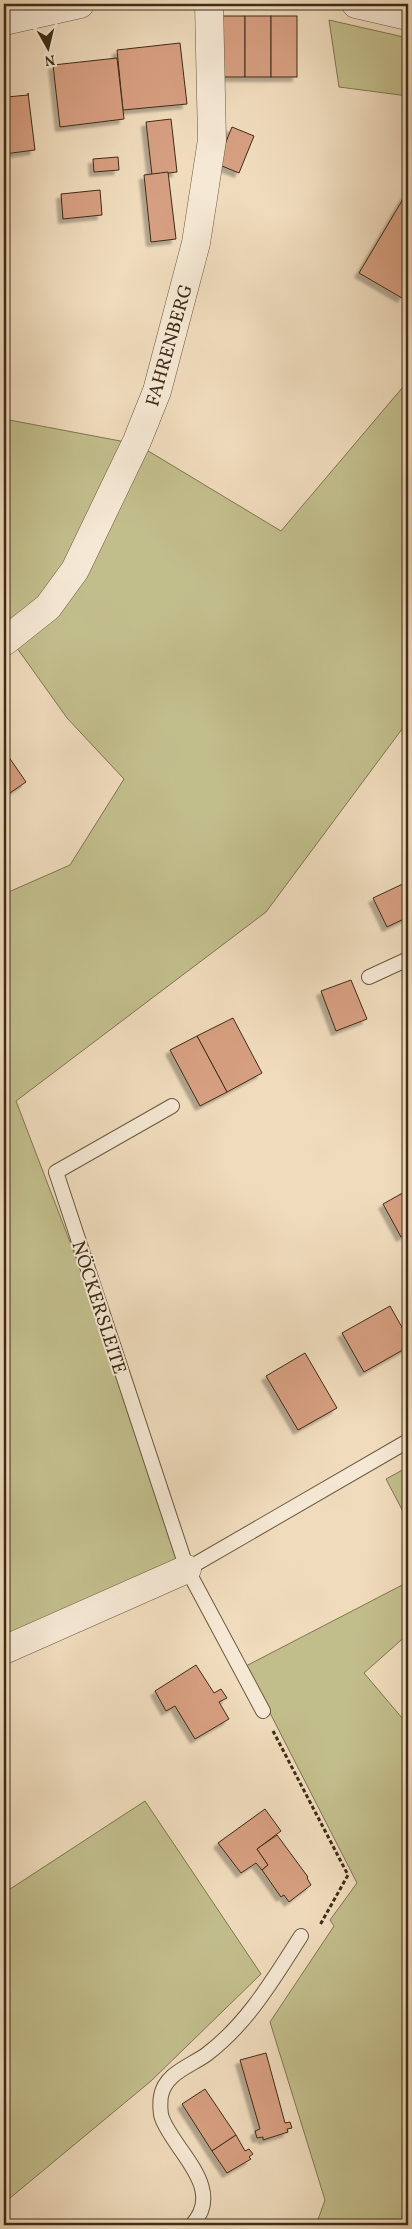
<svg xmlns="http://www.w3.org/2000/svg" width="412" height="2229" viewBox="0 0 412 2229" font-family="Vollkorn,serif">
<defs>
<filter id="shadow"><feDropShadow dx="-4.5" dy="4.5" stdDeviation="1" flood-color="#0004"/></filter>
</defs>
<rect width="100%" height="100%" fill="#f0dcbd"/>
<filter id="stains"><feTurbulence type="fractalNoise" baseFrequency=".004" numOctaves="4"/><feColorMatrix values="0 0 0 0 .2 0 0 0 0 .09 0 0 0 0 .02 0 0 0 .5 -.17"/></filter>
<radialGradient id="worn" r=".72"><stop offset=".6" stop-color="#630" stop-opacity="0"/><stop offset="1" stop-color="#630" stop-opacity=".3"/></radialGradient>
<g fill="#c2be8c" stroke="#807552">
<polygon points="329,20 408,38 408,96 339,87"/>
<polygon points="408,381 408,721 266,912 16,1101 191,1558 4,1642 4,894 70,865 124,779 67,718 12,641 140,446 281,531"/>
<polygon points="4,419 131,443 70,568 4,636"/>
<polygon points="408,1467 408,1521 386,1479"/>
<polygon points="408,1582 408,1634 364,1673 408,1725 408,2225 316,2225 325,2200 270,2022 334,1926 330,1920 357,1883 246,1666"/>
<polygon points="145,1801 261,1974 151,2081 4,2203 4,1893"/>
</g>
<g fill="#d79f81" stroke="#3e2c17" filter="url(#shadow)">
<polygon points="220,16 245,16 245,77 219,77"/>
<rect x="245" y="16" width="26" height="61"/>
<rect x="271" y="16" width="26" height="61"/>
<polygon points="180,43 187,104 123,110 117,50"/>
<polygon points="117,58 124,119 60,127 53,65"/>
<polygon points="28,93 35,150 4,154 4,95 7,97 28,95"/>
<polygon points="171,119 177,172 152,175 146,122"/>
<polygon points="232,127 254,136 239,173 217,164"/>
<polygon points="118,157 119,170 94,172 93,159"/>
<polygon points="168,172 176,239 151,242 144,175"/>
<polygon points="100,190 102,215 63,219 61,194"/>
<polygon points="406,194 408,196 408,288 402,298 359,273"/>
<polygon points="4,750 26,782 4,797"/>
<polygon points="407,882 408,917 387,927 373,898"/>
<polygon points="351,980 367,1019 336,1031 321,991"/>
<polygon points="233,1018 262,1073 227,1092 197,1036"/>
<polygon points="197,1036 227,1092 200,1106 170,1050"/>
<polygon points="408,1190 408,1233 401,1237 383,1204"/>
<polygon points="390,1306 408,1338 408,1347 364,1372 342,1333"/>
<polygon points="305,1353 337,1408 298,1430 266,1376"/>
<polygon points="196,1665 214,1693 221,1689 227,1698 219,1702 229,1719 195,1739 175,1706 166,1711 155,1691"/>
<polygon points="265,1809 281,1831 257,1849 268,1865 262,1870 256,1863 241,1873 218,1843"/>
<polygon points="277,1835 308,1877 307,1878 311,1885 289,1902 284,1895 281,1897 262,1870 268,1865 257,1849"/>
<polygon points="266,2053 285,2123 290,2122 292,2128 287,2129 288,2132 263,2140 263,2137 257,2138 255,2131 260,2129 240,2060"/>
<polygon points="205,2089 236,2135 212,2151 182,2104"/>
<polygon points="236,2135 245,2151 249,2149 253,2154 249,2157 251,2159 227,2173 212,2151"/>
</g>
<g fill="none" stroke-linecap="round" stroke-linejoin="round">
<defs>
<g id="lane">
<polyline points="369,977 408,959"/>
<polyline points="172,1106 56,1172 187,1569 263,1711"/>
<polyline points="187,1569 408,1441"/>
<path d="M192 2225C226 2188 174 2151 162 2118 160 2113 160 2101 161 2096 165 2073 191 2066 207 2054 248 2023 274 1978 301 1936"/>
</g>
<g id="street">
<polyline points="356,4 408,16"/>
<polyline points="4,21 80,4"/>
<polyline points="4,642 48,607 75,570 137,441 157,391 196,243 212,140 209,4"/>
<polyline points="4,1650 187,1569"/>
</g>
</defs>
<use href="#lane" stroke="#6a5840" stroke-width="16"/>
<use href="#street" stroke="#6a5840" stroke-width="29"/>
<polyline stroke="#3e2c17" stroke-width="3" stroke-dasharray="4 2.5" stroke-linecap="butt" points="273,1731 348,1875 320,1925"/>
<use href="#lane" stroke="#f5e8d4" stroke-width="14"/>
<use href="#street" stroke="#f5e8d4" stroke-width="28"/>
</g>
<g text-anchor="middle" stroke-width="4" stroke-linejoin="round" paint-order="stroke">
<g font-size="19" fill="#3e2c17" stroke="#f5e8d4">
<text transform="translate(168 345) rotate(-74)" y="7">FAHRENBERG</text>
<text transform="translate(100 1307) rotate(72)" y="7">NÖCKERSLEITE</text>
</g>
</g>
<rect width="412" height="2229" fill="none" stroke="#f0dcbd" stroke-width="20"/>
<rect x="5" y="5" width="402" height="2219" fill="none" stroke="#3e2c17" stroke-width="2.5"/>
<rect x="10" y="10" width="392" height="2209" fill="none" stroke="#3e2c17"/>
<g transform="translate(48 48) rotate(172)" stroke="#f5e8d4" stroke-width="4" paint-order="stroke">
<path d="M0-4L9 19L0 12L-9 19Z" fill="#3e2c17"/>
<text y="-8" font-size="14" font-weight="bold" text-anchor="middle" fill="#3e2c17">N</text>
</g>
<rect width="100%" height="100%" filter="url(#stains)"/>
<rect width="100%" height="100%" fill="url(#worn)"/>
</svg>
